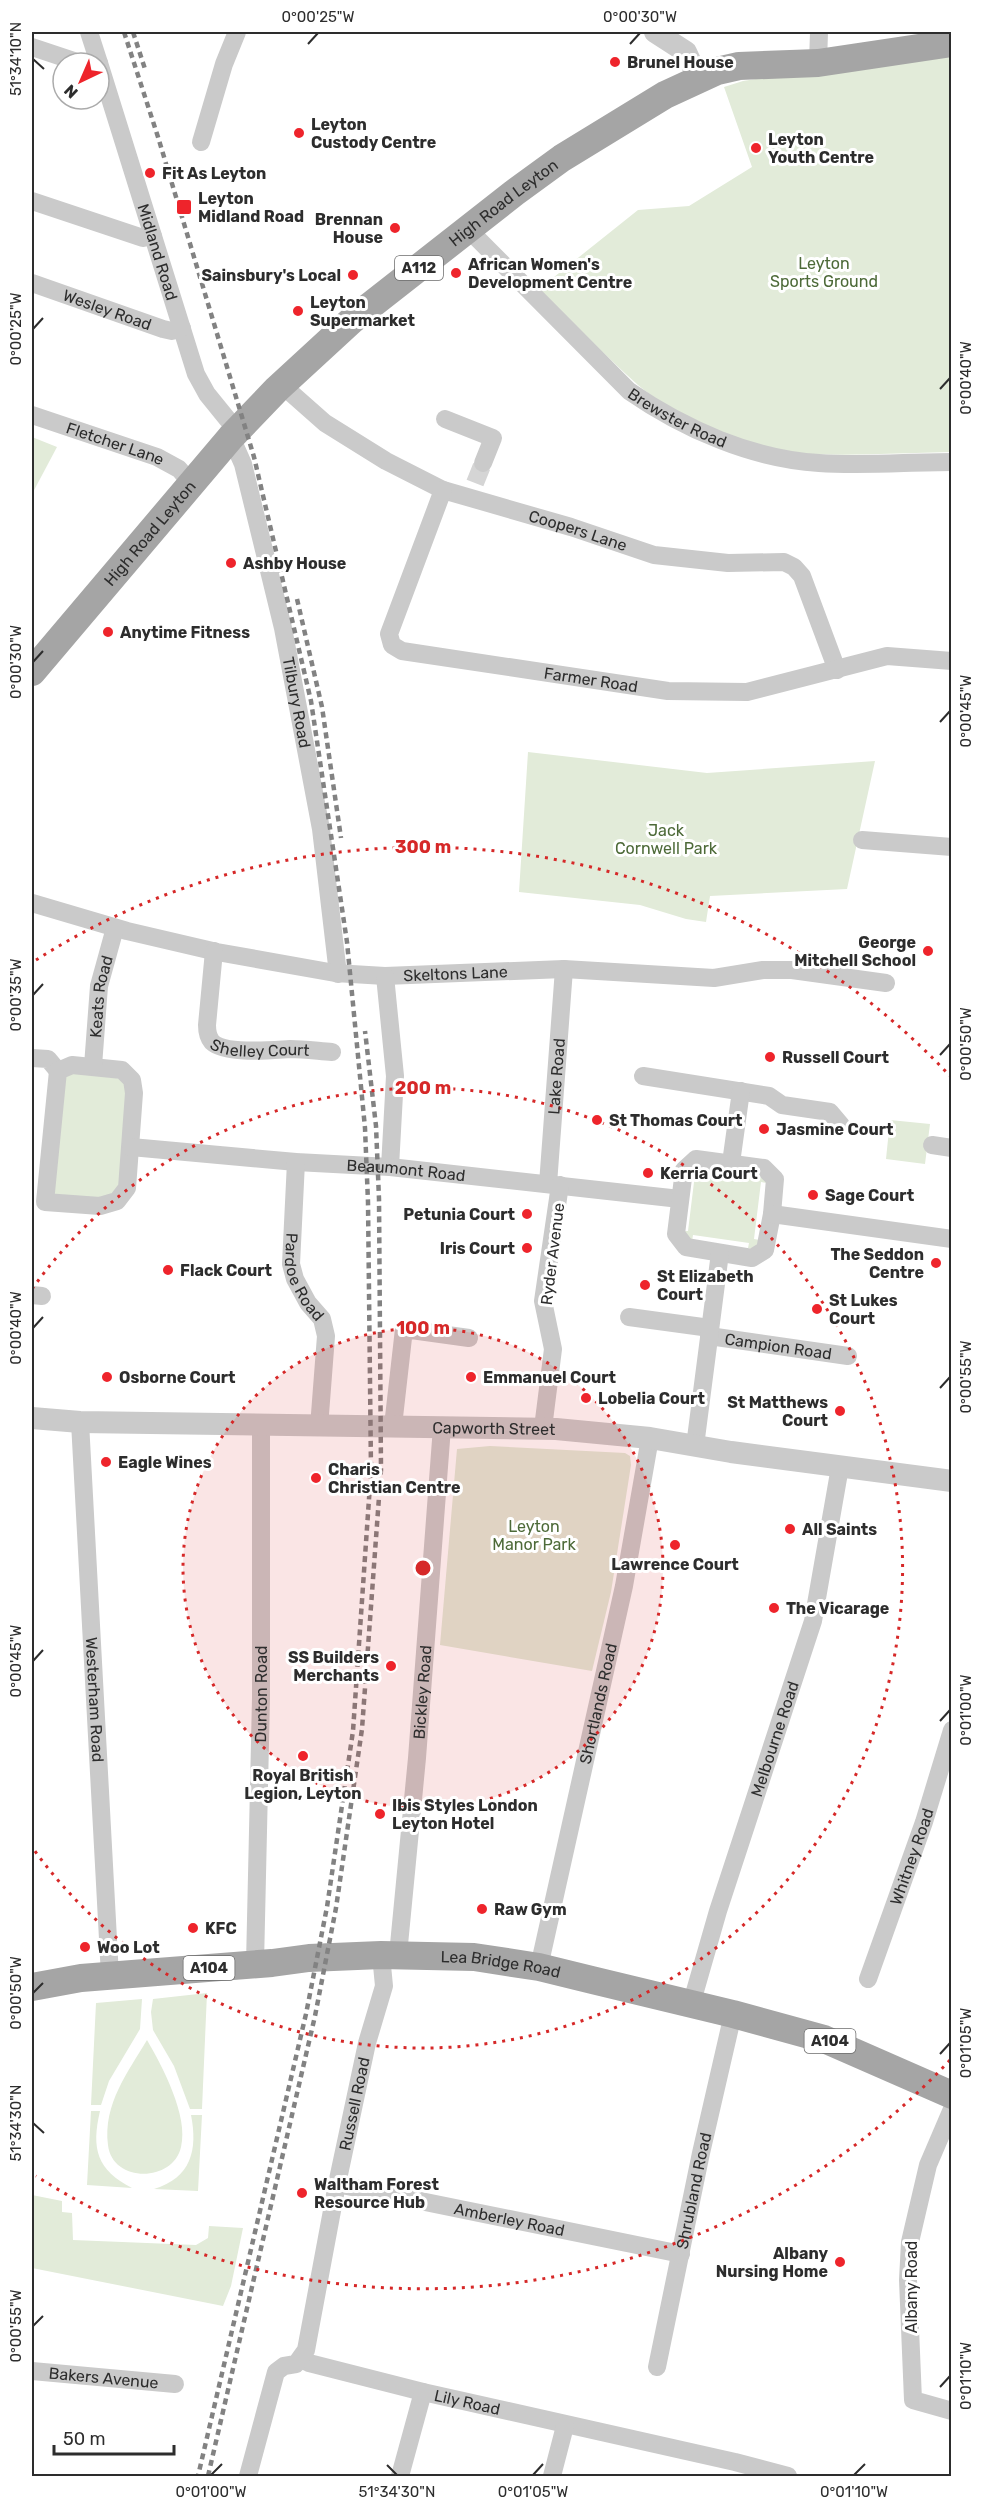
<svg xmlns="http://www.w3.org/2000/svg" width="983" height="2508" viewBox="0 0 983 2508" font-family="Rubik,sans-serif">
<rect width="100%" height="100%" fill="#fff"/>
<g fill="#e2ebd9">
<path d="M951 48V452C904 453 857 456 810 454 753 451 681 421 638 385 604 355 572 321 539 289L638 210 689 206 752 167 724 87 743 81Z"/>
<polygon points="32,437 57,447 32,494"/>
<polygon points="528,752 707,773 875,761 847,889 710,896 706,922 686,919 640,905 519,892"/>
<polygon points="58,1071 132,1080 117,1201 45,1202"/>
<polygon points="890,1120 930,1124 925,1164 886,1159"/>
<polygon points="701,1165 700,1171 749,1178 751,1171 762,1173 767,1183 761,1182 754,1239 760,1240 754,1249 748,1248 749,1243 693,1235 692,1241 683,1231 688,1231 695,1174 690,1173"/>
<polygon points="490,1446 625,1453 630,1456 631,1465 611,1592 592,1671 440,1645 457,1449"/>
<polygon points="207,1993 202,2109 190,2109 174,2066 153,2030 151,2012 153,1999"/>
<polygon points="142,1999 140,2029 109,2081 101,2105 91,2105 96,2003"/>
<path d="M147 2040C162 2066 189 2116 181 2147 173 2183 112 2183 108 2145 103 2104 128 2072 147 2040Z"/>
<path d="M91 2111H100C91 2149 97 2170 132 2188L87 2185Z"/>
<path d="M191 2115H202L198 2191 154 2189C191 2178 198 2150 191 2115Z"/>
<polygon points="32,2195 62,2201 62,2212 72,2213 73,2240 196,2245 208,2238 209,2226 243,2228 231,2286 223,2306 32,2268"/>
</g>
<g fill="none" stroke-linecap="round" stroke-linejoin="round">
<polyline stroke="#d5d5d5" stroke-width="18" stroke-dasharray="18 9" stroke-linecap="butt" points="475,483 483,463"/>
<g stroke="#cacaca" stroke-width="18">
<polyline points="89,32 99,63"/>
<polyline points="32,47 80,63"/>
<path id="s1" d="M99 63 196 374 207 394 237 431"/>
<polyline points="818,63 819,32"/>
<polyline points="201,142 224,64 237,32"/>
<polyline points="32,201 143,238 153,236"/>
<path id="s2" d="M468 229 629 391C684 429 752 459 819 463 863 466 908 462 952 462"/>
<path id="s3" d="M32 283 163 329 172 331 182 328"/>
<path id="s4" d="M282 385 325 423 386 461 443 490 571 527 654 555 728 563 784 562 794 567 802 576 837 670"/>
<path id="s5" d="M32 415 157 457 179 469 191 483"/>
<polyline points="445,419 493,438 483,463"/>
<path id="s6" d="M231 437 243 464 283 628 321 829 338 974"/>
<path id="s7" d="M443 490 389 634 392 645 402 651 668 691 747 692 887 656 952 661"/>
<polyline points="862,840 952,847"/>
<path id="s8" d="M32 903 127 931 217 952 335 973 385 976 564 969 714 978 763 970H792L886 983"/>
<path id="s9" d="M214 951 207 1025C207 1031 208 1037 212 1042 226 1055 272 1050 290 1049 304 1049 318 1051 332 1052"/>
<polyline points="385,976 395,1076 390,1167"/>
<polyline points="32,1058 48,1059 58,1071"/>
<polygon points="72,1065 122,1070 132,1080 134,1093 127,1188 117,1201 100,1206 45,1202 58,1071"/>
<path id="s10" d="M93 1066 99 986 115 928"/>
<polyline points="643,1076 769,1096 782,1105 830,1112 841,1125"/>
<polyline points="932,1145 952,1148"/>
<path id="s11" d="M131 1147 296 1162 390 1167 680 1199"/>
<polygon points="696,1159 764,1168 775,1179 772,1214 765,1250 752,1258 686,1247 676,1234 684,1170"/>
<path id="s12" d="M296 1162 291 1264 295 1279 308 1303 322 1319 326 1336 319 1427"/>
<polyline points="731,1163 741,1091"/>
<path id="s13" d="M548 1184 564 969"/>
<polyline points="772,1214 952,1239"/>
<polyline points="32,1295 42,1296"/>
<polyline points="629,1317 710,1328"/>
<path id="s14" d="M709 1336 848 1356"/>
<path id="s15" d="M80 1422 110 1976"/>
<polyline points="393,1426 404,1329 469,1338"/>
<polyline points="543,1428 553,1349 543,1301 560,1185"/>
<polyline points="695,1446 720,1253"/>
<path id="s16" d="M398 1955 417 1758 442 1427"/>
<path id="s17" d="M255 1964 261 1698V1426"/>
<path id="s18" d="M539 1967 624 1586 650 1438"/>
<path id="s19" d="M868 1979 924 1822 952 1730"/>
<path id="s20" d="M691 2005 718 1911 813 1621 840 1467"/>
<polyline points="952,2109 928,2165 910,2242 908,2280 913,2400 952,2411"/>
<path id="s21" d="M337 2184 681 2254"/>
<path id="s22" d="M301 2359 309 2363 423 2392 735 2462 788 2476"/>
<path id="s23" d="M657 2367 701 2153 733 2014"/>
<path id="s24" d="M32 2371 175 2384"/>
<path id="s25" d="M248 2476 276 2372 284 2366 296 2364 306 2350 337 2184 367 2043 384 1986 381 1955"/>
<polyline points="400,2476 423,2392"/>
<polyline points="552,2476 565,2426"/>
</g>
<g stroke="#cacaca" stroke-width="22">
<polyline points="655,32 686,52 698,78"/>
<path id="s26" d="M32 1418 80 1422 556 1429 650 1438 731 1452 952 1481"/>
</g>
<g stroke="#a5a5a5" stroke-width="28">
<path id="s27" d="M32 672 231 437 277 389 352 320 514 193 562 158 665 95 717 71 739 66 818 63 952 43"/>
<path id="s28" d="M32 1987 81 1978 272 1963 309 1958 381 1955 474 1957 539 1967 592 1980 733 2014 824 2039 952 2095"/>
</g>
<g stroke="#828282" stroke-width="4.5" stroke-dasharray="6 4.5" stroke-linecap="butt">
<polyline points="124,32 158,137 254,457 311,701 347,942 365,1128 368,1202 371,1470 353,1731 327,1907 306,2014 198,2476"/>
<polyline points="133,32 145,69"/>
<polyline points="297,599 322,707 341,838"/>
<polyline points="208,2476 315,2016 336,1908 362,1729 381,1470 379,1199 376,1126 365,1031"/>
</g>
</g>
<path fill="none" stroke="#2d2d2d" stroke-width="2" d="M308 44 318 33M630 44 640 33M33 59 44 69M33 329 43 318M940 389 950 378M33 662 43 651M940 722 950 711M33 995 43 984M940 1055 950 1044M33 1328 43 1317M940 1388 950 1377M33 1661 43 1650M940 1721 950 1710M33 1993 43 1983M940 2054 950 2043M33 2123 44 2133M33 2326 43 2316M940 2387 950 2376M387 2465 397 2475M211 2475 222 2464M533 2475 543 2464M854 2475 865 2464"/>
<circle cx="423" cy="1568" r="240" fill="#d62828" fill-opacity=".12"/>
<g fill="none" stroke="#d62828" stroke-width="3" stroke-dasharray="3 6">
<circle cx="423" cy="1568" r="240"/>
<path d="M32 1289A480 480 0 1 1 32 1847"/>
<path d="M950 2060A721 721 0 0 1 36 2176M36 960A721 721 0 0 1 950 1076"/>
</g>
<g fill="#ee242b" stroke="#fff" stroke-width="2">
<circle cx="615" cy="62" r="6"/>
<circle cx="299" cy="133" r="6"/>
<circle cx="756" cy="148" r="6"/>
<circle cx="150" cy="173" r="6"/>
<rect x="176" y="199" width="16" height="16" rx="3"/>
<circle cx="395" cy="228" r="6"/>
<circle cx="456" cy="273" r="6"/>
<circle cx="353" cy="275" r="6"/>
<circle cx="298" cy="311" r="6"/>
<circle cx="231" cy="563" r="6"/>
<circle cx="108" cy="632" r="6"/>
<circle cx="928" cy="951" r="6"/>
<circle cx="770" cy="1057" r="6"/>
<circle cx="597" cy="1120" r="6"/>
<circle cx="764" cy="1129" r="6"/>
<circle cx="648" cy="1173" r="6"/>
<circle cx="813" cy="1195" r="6"/>
<circle cx="527" cy="1214" r="6"/>
<circle cx="527" cy="1248" r="6"/>
<circle cx="936" cy="1263" r="6"/>
<circle cx="168" cy="1270" r="6"/>
<circle cx="645" cy="1285" r="6"/>
<circle cx="817" cy="1309" r="6"/>
<circle cx="107" cy="1377" r="6"/>
<circle cx="471" cy="1377" r="6"/>
<circle cx="586" cy="1398" r="6"/>
<circle cx="840" cy="1411" r="6"/>
<circle cx="106" cy="1462" r="6"/>
<circle cx="316" cy="1478" r="6"/>
<circle cx="790" cy="1529" r="6"/>
<circle cx="675" cy="1545" r="6"/>
<circle cx="774" cy="1608" r="6"/>
<circle cx="391" cy="1666" r="6"/>
<circle cx="303" cy="1756" r="6"/>
<circle cx="380" cy="1814" r="6"/>
<circle cx="482" cy="1909" r="6"/>
<circle cx="193" cy="1928" r="6"/>
<circle cx="85" cy="1947" r="6"/>
<circle cx="302" cy="2193" r="6"/>
<circle cx="840" cy="2262" r="6"/>
</g>
<g text-anchor="middle" stroke-width="6" stroke-linejoin="round" paint-order="stroke">
<g fill="#fff" stroke="#6c6c6c" stroke-width="1.5">
<rect x="395" y="256" width="48" height="24" rx="4.5"/>
<rect x="183.5" y="1956" width="51" height="24" rx="4.5"/>
<rect x="804.5" y="2029" width="51" height="24" rx="4.5"/>
</g>
<g font-size="15" font-weight="bold" fill="#2d2d2d">
<text x="419" y="273">A112</text>
<text x="209" y="1973">A104</text>
<text x="830" y="2046">A104</text>
</g>
<g font-size="16" font-weight="bold" fill="#2d2d2d" stroke="#fff" text-anchor="start">
<text x="627" y="68">Brunel House</text>
<text x="311" y="130">Leyton<tspan x="311" dy="18">Custody Centre</tspan></text>
<text x="768" y="145">Leyton<tspan x="768" dy="18">Youth Centre</tspan></text>
<text x="162" y="179">Fit As Leyton</text>
<text x="198" y="204">Leyton<tspan x="198" dy="18">Midland Road</tspan></text>
<text x="383" y="225" text-anchor="end">Brennan<tspan x="383" dy="18">House</tspan></text>
<text x="468" y="270">African Women's<tspan x="468" dy="18">Development Centre</tspan></text>
<text x="341" y="281" text-anchor="end">Sainsbury's Local</text>
<text x="310" y="308">Leyton<tspan x="310" dy="18">Supermarket</tspan></text>
<text x="243" y="569">Ashby House</text>
<text x="120" y="638">Anytime Fitness</text>
<text x="916" y="948" text-anchor="end">George<tspan x="916" dy="18">Mitchell School</tspan></text>
<text x="782" y="1063">Russell Court</text>
<text x="609" y="1126">St Thomas Court</text>
<text x="776" y="1135">Jasmine Court</text>
<text x="660" y="1179">Kerria Court</text>
<text x="825" y="1201">Sage Court</text>
<text x="515" y="1220" text-anchor="end">Petunia Court</text>
<text x="515" y="1254" text-anchor="end">Iris Court</text>
<text x="924" y="1260" text-anchor="end">The Seddon<tspan x="924" dy="18">Centre</tspan></text>
<text x="180" y="1276">Flack Court</text>
<text x="657" y="1282">St Elizabeth<tspan x="657" dy="18">Court</tspan></text>
<text x="829" y="1306">St Lukes<tspan x="829" dy="18">Court</tspan></text>
<text x="119" y="1383">Osborne Court</text>
<text x="483" y="1383">Emmanuel Court</text>
<text x="598" y="1404">Lobelia Court</text>
<text x="828" y="1408" text-anchor="end">St Matthews<tspan x="828" dy="18">Court</tspan></text>
<text x="118" y="1468">Eagle Wines</text>
<text x="328" y="1475">Charis<tspan x="328" dy="18">Christian Centre</tspan></text>
<text x="802" y="1535">All Saints</text>
<text x="675" y="1570" text-anchor="middle">Lawrence Court</text>
<text x="786" y="1614">The Vicarage</text>
<text x="379" y="1663" text-anchor="end">SS Builders<tspan x="379" dy="18">Merchants</tspan></text>
<text x="303" y="1781" text-anchor="middle">Royal British<tspan x="303" dy="18">Legion, Leyton</tspan></text>
<text x="392" y="1811">Ibis Styles London<tspan x="392" dy="18">Leyton Hotel</tspan></text>
<text x="494" y="1915">Raw Gym</text>
<text x="205" y="1934">KFC</text>
<text x="97" y="1953">Woo Lot</text>
<text x="314" y="2190">Waltham Forest<tspan x="314" dy="18">Resource Hub</tspan></text>
<text x="828" y="2259" text-anchor="end">Albany<tspan x="828" dy="18">Nursing Home</tspan></text>
</g>
<g font-size="16" fill="#2d2d2d" stroke="#fff">
<text dy="6" stroke="none"><textPath href="#s27" startOffset="668">High Road Leyton</textPath></text>
<text dy="6" stroke="none"><textPath href="#s1" startOffset="198">Midland Road</textPath></text>
<text dy="6" stroke="none"><textPath href="#s3" startOffset="80">Wesley Road</textPath></text>
<text dy="6" stroke="none"><textPath href="#s2" startOffset="284">Brewster Road</textPath></text>
<text dy="6" stroke="none"><textPath href="#s5" startOffset="88">Fletcher Lane</textPath></text>
<text dy="6" stroke="none"><textPath href="#s4" startOffset="334">Coopers Lane</textPath></text>
<text dy="6" stroke="none"><textPath href="#s27" startOffset="182">High Road Leyton</textPath></text>
<text dy="6" stroke="none"><textPath href="#s7" startOffset="368">Farmer Road</textPath></text>
<text dy="6" stroke="none"><textPath href="#s6" startOffset="274">Tilbury Road</textPath></text>
<text dy="6" stroke="none"><textPath href="#s8" startOffset="432">Skeltons Lane</textPath></text>
<text dy="6" stroke="none"><textPath href="#s10" startOffset="70">Keats Road</textPath></text>
<text dy="6" stroke="none"><textPath href="#s9" startOffset="142">Shelley Court</textPath></text>
<text dy="6" stroke="none"><textPath href="#s13" startOffset="108">Lake Road</textPath></text>
<text dy="6" stroke="none"><textPath href="#s11" startOffset="276">Beaumont Road</textPath></text>
<text transform="translate(552 1254) rotate(-83)" y="6">Ryder Avenue</text>
<text dy="6" stroke="none"><textPath href="#s12" startOffset="118">Pardoe Road</textPath></text>
<text dy="6" stroke="none"><textPath href="#s14" startOffset="70">Campion Road</textPath></text>
<text dy="6" stroke="none"><textPath href="#s26" startOffset="462">Capworth Street</textPath></text>
<text dy="6" stroke="none"><textPath href="#s16" startOffset="264">Bickley Road</textPath></text>
<text dy="6" stroke="none"><textPath href="#s17" startOffset="270">Dunton Road</textPath></text>
<text dy="6" stroke="none"><textPath href="#s15" startOffset="278">Westerham Road</textPath></text>
<text dy="6" stroke="none"><textPath href="#s18" startOffset="270">Shortlands Road</textPath></text>
<text dy="6" stroke="none"><textPath href="#s20" startOffset="279">Melbourne Road</textPath></text>
<text dy="6" stroke="none"><textPath href="#s19" startOffset="130">Whitney Road</textPath></text>
<text dy="6" stroke="none"><textPath href="#s28" startOffset="471">Lea Bridge Road</textPath></text>
<text dy="6" stroke="none"><textPath href="#s25" startOffset="398">Russell Road</textPath></text>
<text dy="6" stroke="none"><textPath href="#s23" startOffset="180">Shrubland Road</textPath></text>
<text dy="6" stroke="none"><textPath href="#s21" startOffset="176">Amberley Road</textPath></text>
<text transform="translate(911 2287) rotate(-90)" y="6">Albany Road</text>
<text dy="6" stroke="none"><textPath href="#s24" startOffset="72">Bakers Avenue</textPath></text>
<text dy="6" stroke="none"><textPath href="#s22" startOffset="172">Lily Road</textPath></text>
</g>
<g font-size="16" fill="#4d6a38" stroke="#fff">
<text x="824" y="269">Leyton<tspan x="824" dy="18">Sports Ground</tspan></text>
<text x="666" y="836">Jack<tspan x="666" dy="18">Cornwell Park</tspan></text>
<text x="534" y="1532">Leyton<tspan x="534" dy="18">Manor Park</tspan></text>
</g>
</g>
<circle cx="423" cy="1568" r="9" fill="#d62828" stroke="#fff" stroke-width="3"/>
<g font-size="18" text-anchor="middle" font-weight="bold" fill="#d62828" stroke="#fff" stroke-width="6" stroke-linejoin="round" paint-order="stroke">
<text x="423" y="853">300 m</text>
<text x="423" y="1094">200 m</text>
<text x="423" y="1334">100 m</text>
</g>
<rect width="983" height="2508" fill="none" stroke="#ffffff" stroke-width="66"/>
<g transform="translate(81 81) rotate(224)"><circle r="28" fill="#ffffff" stroke="#ababab" stroke-width="1.5"/>
<path d="M0-4.5L10 22L0 15L-10 22Z" fill="#ee242b"/>
<text y="-9" font-size="16" font-weight="bold" text-anchor="middle" fill="#2d2d2d">N</text>
</g>
<path d="M54 2445v9h120v-9" fill="none" stroke="#2d2d2d" stroke-width="3"/>
<text x="63" y="2445" font-size="18" fill="#2d2d2d" stroke="#ffffff" stroke-width="4.5" paint-order="stroke">50 m</text>
<rect x="33" y="33" width="917" height="2442" fill="none" stroke="#2d2d2d" stroke-width="2"/>
<g font-size="15" text-anchor="middle" fill="#2d2d2d">
<text x="318" y="22">0°00'25"W</text>
<text x="640" y="22">0°00'30"W</text>
<text transform="translate(16 59) rotate(-90)" y="5">51°34'10"N</text>
<text transform="translate(16 329) rotate(-90)" y="5">0°00'25"W</text>
<text transform="translate(966 378) rotate(-90)" y="5">0°00'40"W</text>
<text transform="translate(16 662) rotate(-90)" y="5">0°00'30"W</text>
<text transform="translate(966 711) rotate(-90)" y="5">0°00'45"W</text>
<text transform="translate(16 995) rotate(-90)" y="5">0°00'35"W</text>
<text transform="translate(966 1044) rotate(-90)" y="5">0°00'50"W</text>
<text transform="translate(16 1328) rotate(-90)" y="5">0°00'40"W</text>
<text transform="translate(966 1377) rotate(-90)" y="5">0°00'55"W</text>
<text transform="translate(16 1661) rotate(-90)" y="5">0°00'45"W</text>
<text transform="translate(966 1710) rotate(-90)" y="5">0°01'00"W</text>
<text transform="translate(16 1993) rotate(-90)" y="5">0°00'50"W</text>
<text transform="translate(966 2043) rotate(-90)" y="5">0°01'05"W</text>
<text transform="translate(16 2123) rotate(-90)" y="5">51°34'30"N</text>
<text transform="translate(16 2326) rotate(-90)" y="5">0°00'55"W</text>
<text transform="translate(966 2376) rotate(-90)" y="5">0°01'10"W</text>
<text x="211" y="2497">0°01'00"W</text>
<text x="397" y="2497">51°34'30"N</text>
<text x="533" y="2497">0°01'05"W</text>
<text x="854" y="2497">0°01'10"W</text>
</g>
</svg>
